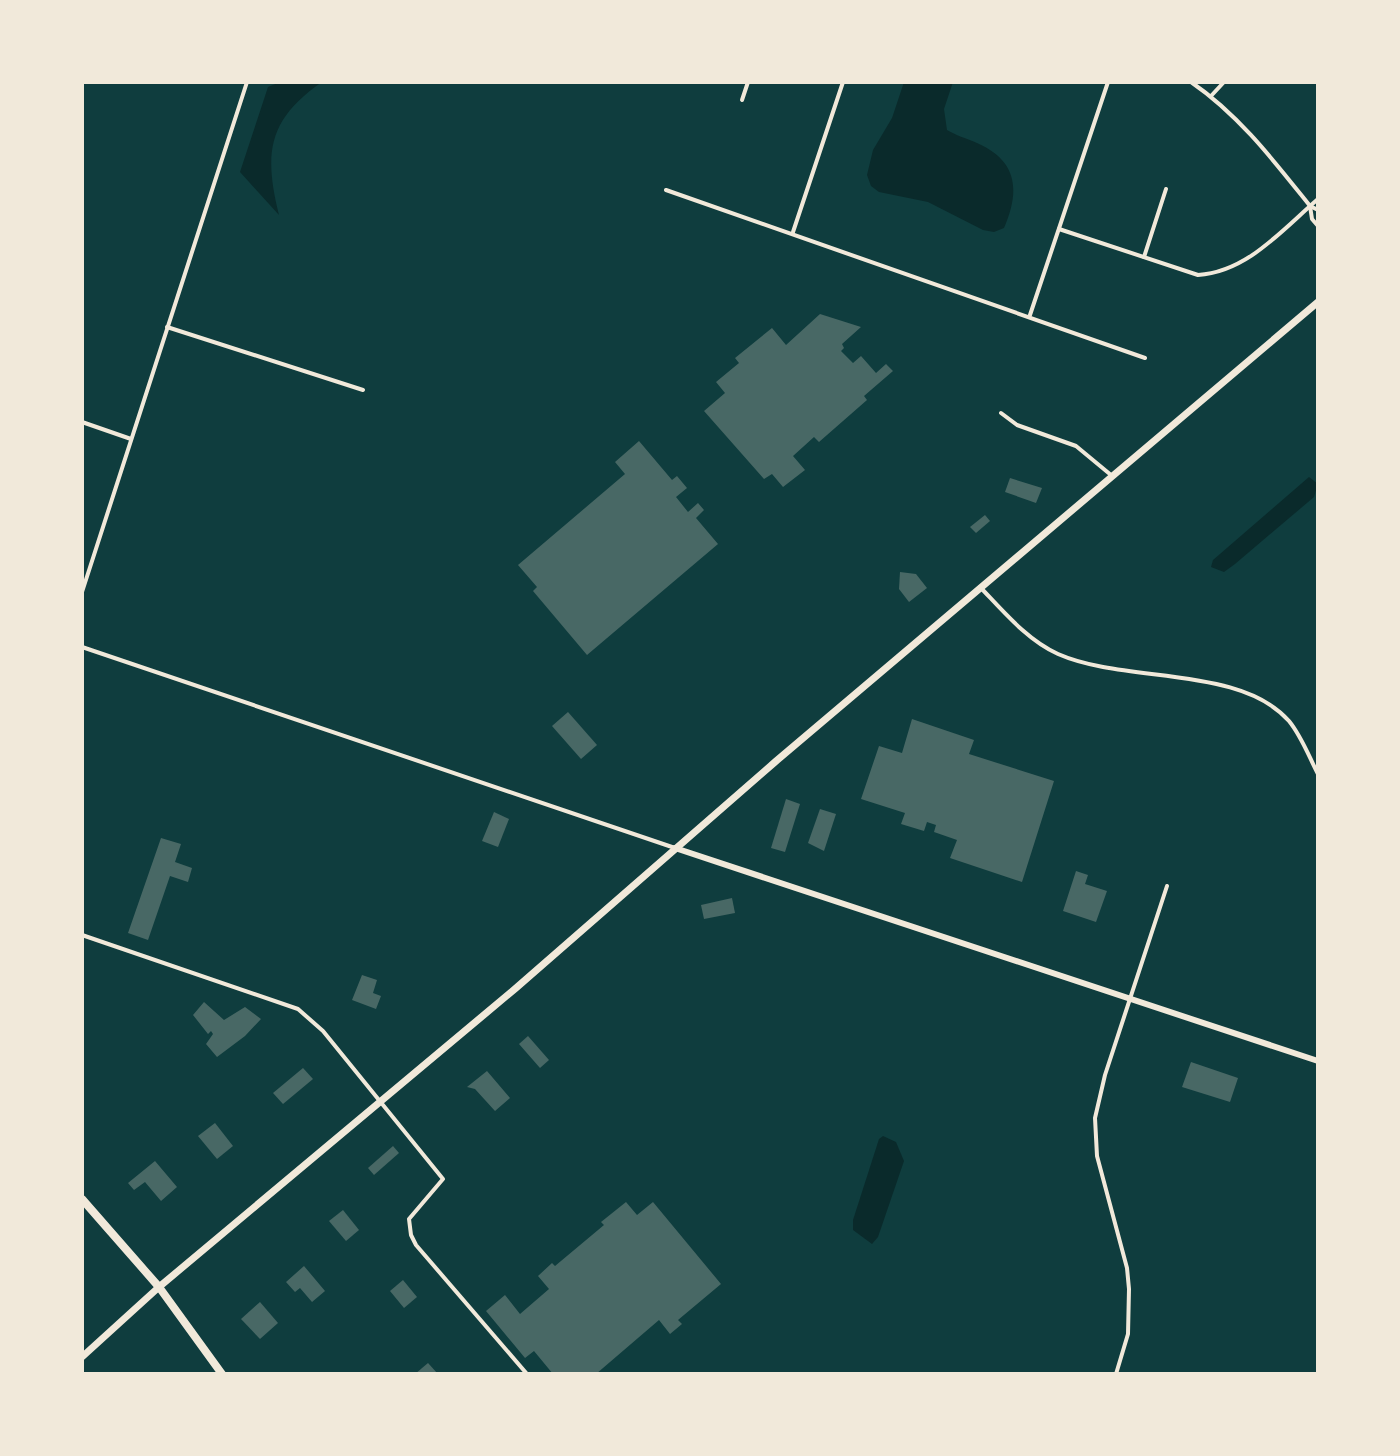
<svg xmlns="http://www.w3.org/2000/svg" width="1400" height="1456" viewBox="0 0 1400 1456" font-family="'Public Sans',sans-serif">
<rect width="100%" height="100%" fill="#0f3d3e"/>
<g fill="#0a2a2b">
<path d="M280 82H322C267 120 264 154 279 215L240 172 268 87Z"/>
<path d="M904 82H953L944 109 947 130C957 136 966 138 977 143 1018 161 1020 191 1004 228L994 232 983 230 928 202 879 192 871 186 867 175 873 150 892 118Z"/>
<polygon points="1309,477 1318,484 1314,497 1235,564 1224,572 1211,567 1213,560"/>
<polygon points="883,1136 896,1142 904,1161 878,1237 872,1244 853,1230 853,1220 879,1139"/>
</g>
<g fill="#486865">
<polygon points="820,314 861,327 842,344 844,348 841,351 853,363 861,356 876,373 886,364 893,371 864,396 867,400 819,442 814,437 793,456 805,470 783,487 772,474 764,479 704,411 725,393 716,382 739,363 735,358 772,328 786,345"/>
<polygon points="639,441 672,480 677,476 687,488 676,497 688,512 698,503 704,510 696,518 718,544 587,655 533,591 537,587 518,565 625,474 615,462"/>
<polygon points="1010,478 1042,488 1036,503 1005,492"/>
<polygon points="985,515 990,521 976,533 970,527"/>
<polygon points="900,572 916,574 927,588 909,602 899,589"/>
<polygon points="568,712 597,745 581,759 552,726"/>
<polygon points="912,719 974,740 969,754 1054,781 1022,882 950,858 957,840 934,832 936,825 927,822 924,831 901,824 905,813 861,799 879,746 902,753"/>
<polygon points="786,799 800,804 785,852 771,848"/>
<polygon points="820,809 836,814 824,851 808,843"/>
<polygon points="494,812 509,819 498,847 482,841"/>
<polygon points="161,838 181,844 175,862 192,868 188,882 170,876 148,940 128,933"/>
<polygon points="1076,871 1088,875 1085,884 1107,891 1096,922 1063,911"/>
<polygon points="732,898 735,913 704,919 701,905"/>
<polygon points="362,975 377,980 373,993 381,996 376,1009 352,1000"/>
<polygon points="204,1002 224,1020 245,1007 261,1019 245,1036 217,1057 206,1044 213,1034 211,1031 208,1034 193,1015"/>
<polygon points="528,1036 549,1060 540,1068 519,1044"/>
<polygon points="1191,1062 1238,1078 1230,1102 1182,1087"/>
<polygon points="303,1068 313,1079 283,1104 273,1093"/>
<polygon points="487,1071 510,1098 495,1111 475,1089 467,1087"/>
<polygon points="215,1123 233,1146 217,1159 198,1136"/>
<polygon points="393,1146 399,1153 374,1175 368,1168"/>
<polygon points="155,1161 177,1187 161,1201 145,1182 134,1190 128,1183"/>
<polygon points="626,1202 637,1215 653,1202 721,1284 678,1320 682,1324 670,1334 659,1320 596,1374 553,1374 534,1351 525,1358 486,1311 505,1295 520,1314 549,1289 538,1276 552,1263 555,1266 604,1225 601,1222"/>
<polygon points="343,1210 359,1230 346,1241 329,1221"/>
<polygon points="304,1266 325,1291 312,1302 300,1288 295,1292 286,1282"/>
<polygon points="403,1280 417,1297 404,1308 390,1291"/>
<polygon points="260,1302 278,1323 260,1339 241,1319"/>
<polygon points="428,1363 438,1374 415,1374"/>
</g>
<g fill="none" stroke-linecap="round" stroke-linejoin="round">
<g stroke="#f1e9da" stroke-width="4">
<path d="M1191 82C1239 115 1274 161 1310 206L1318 210"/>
<polyline points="1211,96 1224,82"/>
<polyline points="742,100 748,82"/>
<polyline points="666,190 1145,358"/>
<polyline points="1310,206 1312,219 1318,226"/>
<path d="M1059 229 1198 275C1247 272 1282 230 1318 199"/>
<polyline points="793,232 843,82"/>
<polyline points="1144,257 1166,189"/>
<polyline points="1030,315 1108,82"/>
<polyline points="167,327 363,390"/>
<polyline points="1001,413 1017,425 1076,446 1111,475"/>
<polyline points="82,422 131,439"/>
<path d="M980 587C1003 611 1027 640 1058 654 1126 684 1240 665 1289 721 1302 737 1309 757 1318 774"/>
<polyline points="82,592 247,82"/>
<polyline points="82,647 675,848"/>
<polyline points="82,935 298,1009 323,1031 443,1179 409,1219 411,1235 416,1245 527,1374"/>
<polyline points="1116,1374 1128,1334 1129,1289 1127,1268 1097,1156 1095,1118 1105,1075 1167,886"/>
</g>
<polyline stroke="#f1e9da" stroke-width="6" points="675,848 1318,1061"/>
<polyline stroke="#f1e9da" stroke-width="7" points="82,1357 159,1287 516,988 775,762 1318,302"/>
<polyline stroke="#f1e9da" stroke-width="8" points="82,1199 159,1287 222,1374"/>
</g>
<rect width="1400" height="1456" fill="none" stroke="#f1e9da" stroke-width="168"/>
</svg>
